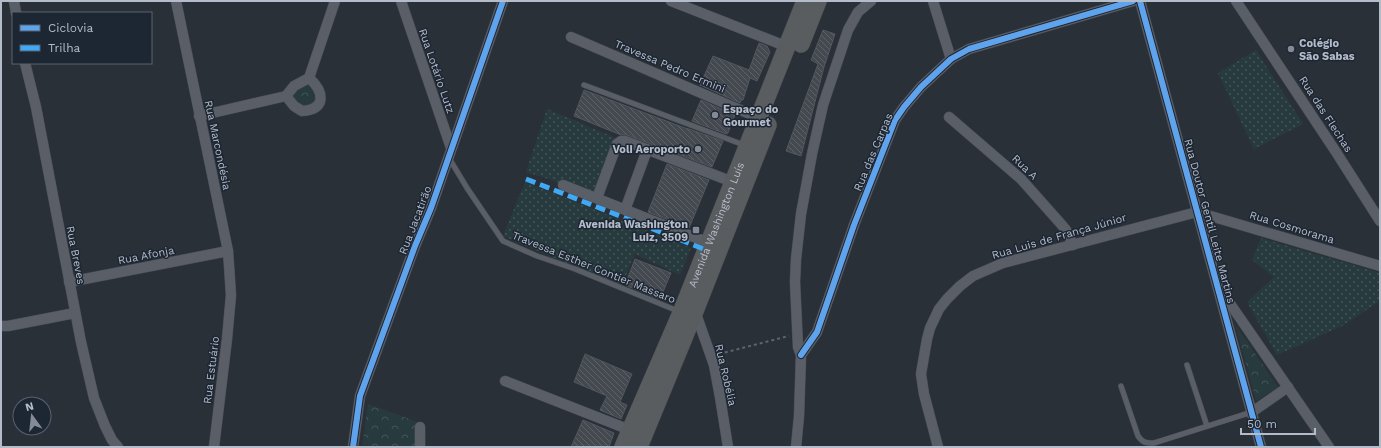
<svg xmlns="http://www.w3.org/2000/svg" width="1381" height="448" viewBox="0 0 1381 448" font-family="'Work Sans',sans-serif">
<defs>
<pattern id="grass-dots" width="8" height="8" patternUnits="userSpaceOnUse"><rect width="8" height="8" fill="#273a3e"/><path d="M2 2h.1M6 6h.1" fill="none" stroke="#445559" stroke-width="1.8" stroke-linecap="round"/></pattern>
<pattern id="forest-crowns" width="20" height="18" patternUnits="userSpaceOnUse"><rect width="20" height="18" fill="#273a3e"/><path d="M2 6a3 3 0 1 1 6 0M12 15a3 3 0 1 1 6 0" fill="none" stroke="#445559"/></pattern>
<pattern id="building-back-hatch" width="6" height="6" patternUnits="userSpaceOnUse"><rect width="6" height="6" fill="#444950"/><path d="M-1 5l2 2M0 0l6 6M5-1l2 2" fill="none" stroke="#5d6168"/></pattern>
</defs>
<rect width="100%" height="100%" fill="#2a3038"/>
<g fill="url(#grass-dots)">
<polygon points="1256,50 1303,124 1254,149 1218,73"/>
<polygon points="547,109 616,138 595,194 526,172"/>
<polygon points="525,182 691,248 680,275 635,254 621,287 503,236"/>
<polygon points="1261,238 1380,273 1380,301 1342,326 1277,355 1247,302 1274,277 1252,260"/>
</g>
<g fill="url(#forest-crowns)">
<path d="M309 83 316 88V104L300 107C295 101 291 98 294 89Z"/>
<polygon points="1235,324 1278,387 1256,401"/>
<polygon points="368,404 418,422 416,447 362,447"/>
</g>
<g fill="url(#building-back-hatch)" stroke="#52575f">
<polygon points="823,30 835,34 824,67 801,156 786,151 818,64 811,60"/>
<polygon points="759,43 767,46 770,52 757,81 750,78 743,100 741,100 740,103 700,85 713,56 749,70"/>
<polygon points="584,90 685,128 689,129 723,141 712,167 627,135 621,135 574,116"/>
<polygon points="701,100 735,115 728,133 726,134 692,121"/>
<polygon points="667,164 709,180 689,228 648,212"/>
<polygon points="635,259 671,273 660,299 625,285"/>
<polygon points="585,354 632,374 620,402 627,405 621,419 600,410 607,396 574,382"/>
<polygon points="583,420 614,433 609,447 571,447"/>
</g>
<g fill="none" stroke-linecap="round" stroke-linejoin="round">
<defs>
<g id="lane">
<polyline points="584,85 744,145"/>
<polyline points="449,158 467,188 503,241 537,256 575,269 678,311"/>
<polyline points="1187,365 1207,426"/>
<path d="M1121 386 1138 436C1143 443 1146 443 1154 443L1252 412"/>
</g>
<g id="street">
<polyline points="14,1 16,13"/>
<polyline points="176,1 228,251 231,295 227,339 214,447"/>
<polyline points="401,1 451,148"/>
<polyline points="671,1 788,47"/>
<polyline points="933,1 951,59"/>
<polyline points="1140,1 1261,447"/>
<polyline points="1236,1 1336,152 1380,221"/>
<polyline points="571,37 759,118"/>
<polyline points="25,63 36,107 81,342 94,398 105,426 112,440 118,447"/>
<polyline points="286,96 294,86 309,78 335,1"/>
<path d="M286 96 294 106 302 111C327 110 324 91 309 78"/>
<polyline points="199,116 286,96"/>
<polyline points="949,117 1021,179 1061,224 1066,230 1073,245"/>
<polyline points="563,185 709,243"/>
<polyline points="597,198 617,144 621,141 625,141 733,182"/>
<polyline points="625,210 647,150"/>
<polyline points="1197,212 1380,266"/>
<polyline points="69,282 228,251"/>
<polyline points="1222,292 1329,447"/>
<polyline points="695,311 714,365 720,397 728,447"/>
<polyline points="1,326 8,326 75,313"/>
<polyline points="801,355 817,332 854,225 895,120 904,107 921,87 951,59 969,49 1133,1"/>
<polyline points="505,381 630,430"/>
<polyline points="1252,412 1288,387"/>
<polyline points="353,447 360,396 415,246 431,208 503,1"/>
<polyline points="420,447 420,427"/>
<polyline points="796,447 799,416 801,355 798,347 795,282 796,259 801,214 812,154 823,105 848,30 858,12 871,1"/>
<polyline points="938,447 924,394 921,374 927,339 930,328 939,309 947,299 960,286 973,276 1003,263 1197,212"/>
</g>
<g id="highway">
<polyline points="801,44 818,1"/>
<path id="s1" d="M623 447 681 313 805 1"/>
<polyline points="639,447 695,311 768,125"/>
</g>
</defs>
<use href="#lane" stroke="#484c53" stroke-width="6"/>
<use href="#street" stroke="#484c53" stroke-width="11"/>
<use href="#highway" stroke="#474c53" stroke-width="18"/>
<polyline stroke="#5d636a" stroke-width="2" stroke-dasharray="3 3" stroke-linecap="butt" points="719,354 789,336"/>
<use href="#lane" stroke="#5a5e66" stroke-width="5"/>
<use href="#street" stroke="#5a5e66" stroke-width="10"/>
<use href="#highway" stroke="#5a5d60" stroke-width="17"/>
<polyline stroke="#3fa9f5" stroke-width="5" stroke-dasharray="10 5" stroke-linecap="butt" points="526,179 706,250"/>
<defs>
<g id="cycleway">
<polyline points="1140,1 1261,447"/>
<polyline points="801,355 817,332 854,225 895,120 904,107 921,87 951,59 969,49 1133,1"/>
<polyline points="353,447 360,396 415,246 431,208 503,1"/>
</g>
</defs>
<use href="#cycleway" stroke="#1d2633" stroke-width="8"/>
<use href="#cycleway" stroke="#60a3ed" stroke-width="6"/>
</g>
<g fill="#848b96" stroke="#1d2633" stroke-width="1.5">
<circle cx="1291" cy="49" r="4"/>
<circle cx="715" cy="115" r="4"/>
<circle cx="698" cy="149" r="4"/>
<rect x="692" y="226" width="8" height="8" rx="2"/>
</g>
<g text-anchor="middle" stroke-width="3" stroke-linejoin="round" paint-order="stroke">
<g font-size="11" font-weight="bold" fill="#b4bcc9" stroke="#1d2633" text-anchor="start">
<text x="1299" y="47">Colégio<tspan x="1299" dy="13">São Sabas</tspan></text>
<text x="723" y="113">Espaço do<tspan x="723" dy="13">Gourmet</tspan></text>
<text x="690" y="153" text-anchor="end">Voli Aeroporto</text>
<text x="688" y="228" text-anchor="end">Avenida Washington<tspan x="688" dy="13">Luiz, 3509</tspan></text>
</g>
<g font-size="11" fill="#b4bcc9" stroke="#1d2633">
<text transform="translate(670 66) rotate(23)" y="4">Travessa Pedro Ermini</text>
<text transform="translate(437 71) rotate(71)" y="4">Rua Lotário Lutz</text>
<text transform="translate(1326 114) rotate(57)" y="4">Rua das Flechas</text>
<text transform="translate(218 145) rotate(78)" y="4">Rua Marcondésia</text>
<text transform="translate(873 152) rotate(-67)" y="4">Rua das Carpas</text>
<text transform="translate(1025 167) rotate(44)" y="4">Rua A</text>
<text transform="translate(415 220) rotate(-69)" y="4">Rua Jacatirão</text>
<text transform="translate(1210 221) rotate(75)" y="4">Rua Doutor Gentil Leite Martins</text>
<text dy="4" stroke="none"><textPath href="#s1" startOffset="241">Avenida Washington Luís</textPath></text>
<text transform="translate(1292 227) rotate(17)" y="4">Rua Cosmorama</text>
<text transform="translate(1059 236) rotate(-16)" y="4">Rua Luis de França Júnior</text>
<text transform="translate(76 255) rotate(79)" y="4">Rua Breves</text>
<text transform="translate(146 255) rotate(-11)" y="4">Rua Afonja</text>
<text transform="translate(594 267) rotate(22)" y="4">Travessa Esther Contier Massaro</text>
<text transform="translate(211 370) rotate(-83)" y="4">Rua Estuário</text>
<text transform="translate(726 375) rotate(77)" y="4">Rua Robélia</text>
</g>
</g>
<rect width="1381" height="448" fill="none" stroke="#b4bcc9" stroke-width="4"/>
<rect x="12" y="12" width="140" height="52" fill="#1d2633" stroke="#59626f"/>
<rect x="20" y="25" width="20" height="6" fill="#60a3ed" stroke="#59626f"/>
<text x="48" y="32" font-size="12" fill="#b4bcc9">Ciclovia</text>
<rect x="20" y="45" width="20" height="6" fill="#3fa9f5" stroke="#59626f"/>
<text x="48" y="52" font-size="12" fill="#b4bcc9">Trilha</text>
<g transform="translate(32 416) rotate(345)"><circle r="19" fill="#1d2633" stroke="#59626f"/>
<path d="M0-3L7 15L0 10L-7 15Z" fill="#848b96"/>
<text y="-6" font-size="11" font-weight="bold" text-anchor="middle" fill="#b4bcc9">N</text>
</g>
<path d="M1241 428v6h74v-6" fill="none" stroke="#b4bcc9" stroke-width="2"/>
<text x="1247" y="428" font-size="12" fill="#b4bcc9" stroke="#1d2633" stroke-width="3" paint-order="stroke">50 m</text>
</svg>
